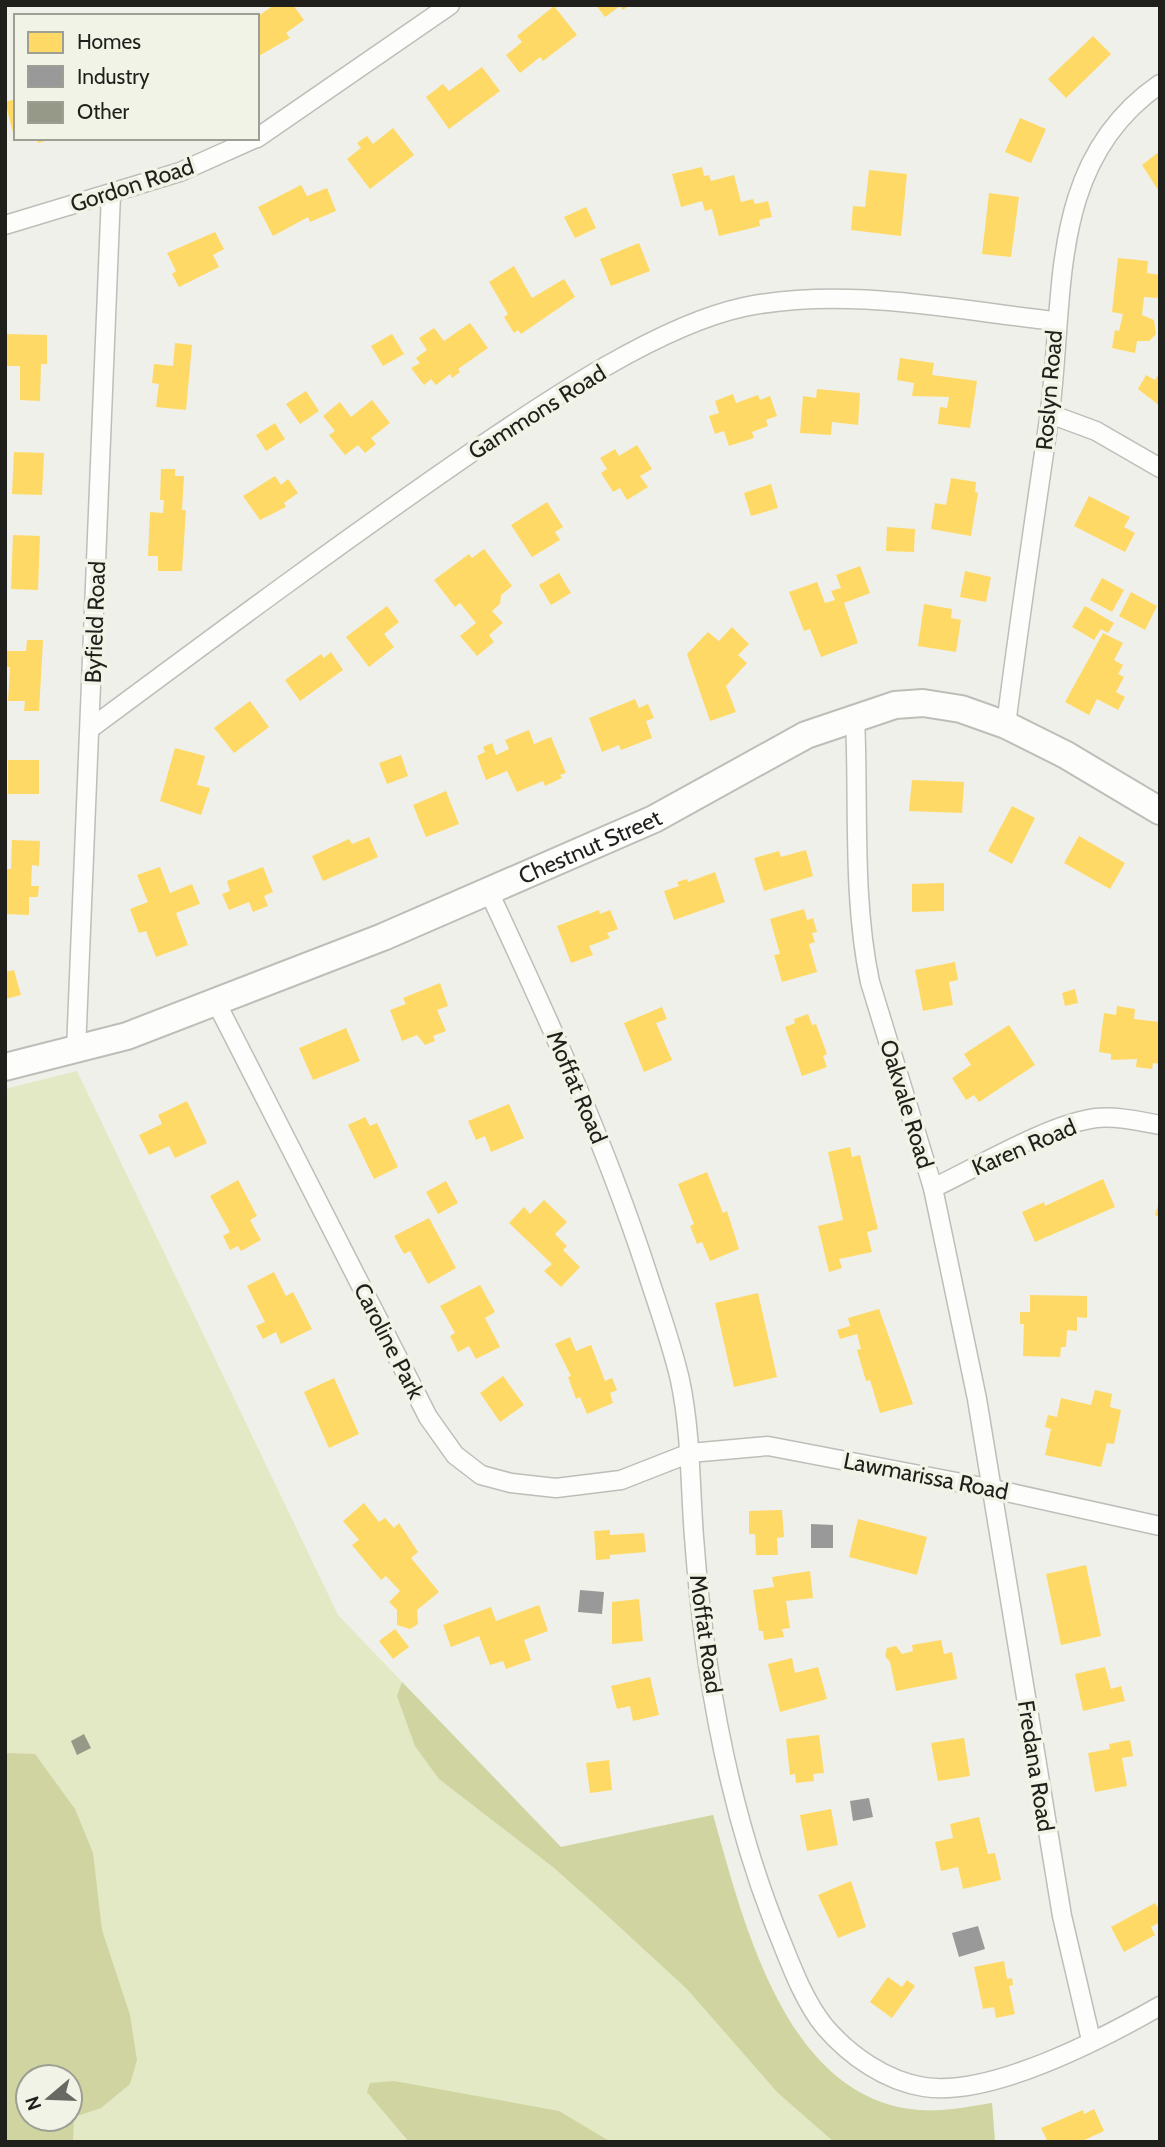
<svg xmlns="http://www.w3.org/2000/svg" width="1165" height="2147" viewBox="0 0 1165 2147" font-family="Cabin,sans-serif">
<rect width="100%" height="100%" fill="#eff0e9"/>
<path fill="#e3e9c5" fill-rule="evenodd" d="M77 1071 338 1615 560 1847 713 1815C744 1921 785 2099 918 2110 943 2112 968 2107 992 2103L995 2142H5V1089ZM28 2077H70V2119H28Z"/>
<g fill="#cfd4a0" fill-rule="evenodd">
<path d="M402 1682 561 1847 713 1815C743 1921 785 2099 918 2110 943 2112 968 2107 992 2103L995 2142H834L778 2093 687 1989 599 1908 553 1867 439 1779 415 1746 397 1696Z"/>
<path d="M5 1753 35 1754 75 1809 93 1853 102 1930 130 2015 137 2060 130 2084 101 2108 74 2117 73 2142H5ZM28 2077H70V2119H28Z"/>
<polygon points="394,2081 559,2111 611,2142 409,2142 367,2092 370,2083"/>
</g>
<g fill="#ffd966">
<polygon points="274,5 293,5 304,20 286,33 290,38 257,57 257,17"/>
<polygon points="596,5 629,5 623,10 620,6 605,17"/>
<polygon points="554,6 577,35 543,61 540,57 520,73 506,55 522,42 517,36"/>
<polygon points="1093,36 1111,54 1066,98 1048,79"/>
<polygon points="482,67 500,91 449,129 426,97 443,84 449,91"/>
<polygon points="16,99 16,139 15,140 5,102"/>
<polygon points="1020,118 1046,129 1031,163 1005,152"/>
<polygon points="393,128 414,155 370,189 347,159 361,148 357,143 367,136 373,144"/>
<polygon points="37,138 53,138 53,139 38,143"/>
<polygon points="1160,151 1160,193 1142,165"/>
<polygon points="702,167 704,176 709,175 711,181 734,175 741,202 753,199 755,204 768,201 772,217 759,220 760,226 719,236 712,209 705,211 702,201 681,207 672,174"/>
<polygon points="869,170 907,174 901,236 851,230 853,206 865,207"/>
<polygon points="301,185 307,196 327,188 336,211 310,222 308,217 273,236 258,207"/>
<polygon points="989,193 1019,197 1011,257 982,254"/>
<polygon points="586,207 596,228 575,238 564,217"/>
<polygon points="215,232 224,249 213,255 219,267 179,287 172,274 176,271 167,253"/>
<polygon points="639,243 650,271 611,286 600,259"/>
<polygon points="1118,258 1148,261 1147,273 1160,275 1158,298 1144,297 1142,315 1154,320 1156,334 1149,341 1137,341 1135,353 1112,348 1115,330 1119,331 1123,314 1112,312"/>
<polygon points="514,266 532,298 564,279 575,297 521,334 518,330 514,333 504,317 508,314 489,282"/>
<polygon points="470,323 488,348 458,369 460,372 452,378 450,374 436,385 431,379 424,385 411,368 420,363 416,358 427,350 419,338 434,328 444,341"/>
<polygon points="5,334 47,335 47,364 41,364 40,401 20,400 20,366 5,366"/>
<polygon points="392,334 404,354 383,366 371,346"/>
<polygon points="175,343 192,345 186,410 156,407 159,384 152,383 154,364 173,366"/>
<polygon points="900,358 934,363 932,375 977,381 970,428 938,424 940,407 947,408 949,397 912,396 914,383 897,380"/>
<polygon points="1160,372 1160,406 1138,389 1146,375 1155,380"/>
<polygon points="817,389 860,393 858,425 832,422 831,435 800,433 803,396 816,398"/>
<polygon points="306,391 319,411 300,424 286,404"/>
<polygon points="733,394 736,403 758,395 760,400 770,396 777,416 766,420 768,426 752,432 754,438 729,446 724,431 715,434 709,416 719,413 715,401"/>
<polygon points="372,400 390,423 371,438 376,444 365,453 358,445 345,455 329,435 335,431 323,416 340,402 351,417"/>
<polygon points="275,423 285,439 266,451 256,435"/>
<polygon points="637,445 652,469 640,476 648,487 627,500 620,488 613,492 601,473 607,469 600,458 615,449 619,456"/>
<polygon points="14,452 44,453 42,495 12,494"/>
<polygon points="161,469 175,469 175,476 184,476 182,510 186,510 182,571 158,571 158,556 148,556 150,512 163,513 164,500 160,500"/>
<polygon points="275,476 281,485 288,479 298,493 284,503 286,507 260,520 243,496"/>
<polygon points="951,478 976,482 975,492 978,493 971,536 931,529 935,503 946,505"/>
<polygon points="771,484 778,508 751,516 744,493"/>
<polygon points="1089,496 1130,517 1124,527 1135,533 1125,552 1074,526"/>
<polygon points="547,502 563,527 555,532 560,540 532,557 511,525"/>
<polygon points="887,527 915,529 914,552 886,551"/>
<polygon points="13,535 40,536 38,590 11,589"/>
<polygon points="484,549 512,586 501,595 500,604 492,611 503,623 489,635 494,642 477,656 460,636 476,623 460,603 455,607 434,580 469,554 472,558"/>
<polygon points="860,566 870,593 844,603 858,643 821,657 810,629 804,631 789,592 817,582 825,603 835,600 831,591 841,588 836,575"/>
<polygon points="965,571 991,577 986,602 960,597"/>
<polygon points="559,573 571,593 551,605 539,585"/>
<polygon points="1102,578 1124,590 1112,612 1090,600"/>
<polygon points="1131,592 1157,606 1145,630 1119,616"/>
<polygon points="924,604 952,609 951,618 961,620 956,652 918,646"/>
<polygon points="387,606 399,622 384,634 394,647 369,667 346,637"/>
<polygon points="1085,606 1114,623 1108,633 1101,629 1094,640 1072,627"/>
<polygon points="732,627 749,644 738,655 747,663 726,686 736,712 710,721 687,654 708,632 719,641"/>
<polygon points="1103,633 1123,643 1114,660 1123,665 1118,674 1124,677 1116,692 1125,697 1118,710 1097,699 1089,715 1065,702"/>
<polygon points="27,640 43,640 39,711 24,711 25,701 8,701 10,667 5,667 5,651 26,651"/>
<polygon points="331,652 343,670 300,701 285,680 321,654 324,658"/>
<polygon points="635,699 639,708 648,704 654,718 646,721 652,738 621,750 619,745 602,752 589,718"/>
<polygon points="250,701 269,727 234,753 214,728"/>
<polygon points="529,730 534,744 551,737 566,773 560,775 562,778 545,786 543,781 517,792 507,771 486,780 477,756 485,752 483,747 492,743 496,755 509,749 505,740"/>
<polygon points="175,748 205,756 197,785 210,788 201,815 160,801"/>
<polygon points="401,755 408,776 387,784 379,763"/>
<rect x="8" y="760" width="31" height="34"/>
<polygon points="912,780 964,782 962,813 909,811"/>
<polygon points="446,791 459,824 426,837 413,805"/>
<polygon points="1012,806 1035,818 1012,864 988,851"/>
<polygon points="1079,836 1125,863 1110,889 1064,863"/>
<polygon points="369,837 378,857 323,881 312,856 349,839 352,844"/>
<polygon points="12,840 40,841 39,866 32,865 31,886 39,886 38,897 29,897 29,915 5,914 5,869 11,869"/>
<polygon points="806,850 813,876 764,891 754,858 779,851 781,857"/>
<polygon points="160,867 170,893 192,884 200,904 176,913 188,945 156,957 146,931 139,933 130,909 148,902 137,875"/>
<polygon points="263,867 273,892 264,896 268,906 253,912 249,902 229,910 222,894 230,891 227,881"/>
<polygon points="715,872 725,902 674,920 664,891 679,886 677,882 687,879 688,882"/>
<polygon points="944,883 944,911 912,912 912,884"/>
<polygon points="804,909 807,920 813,918 817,932 812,933 815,942 809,944 817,972 782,982 774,955 780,954 770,919"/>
<polygon points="599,910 600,914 610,910 618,929 607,933 610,938 589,946 593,955 571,963 557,926"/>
<polygon points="955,962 958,980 949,982 953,1005 923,1011 915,970"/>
<polygon points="14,970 21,995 5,999 5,972"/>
<polygon points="440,983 448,1006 437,1010 446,1031 433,1036 435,1041 425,1045 417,1035 402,1041 390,1010 406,1004 403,998"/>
<polygon points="1075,989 1078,1003 1065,1006 1062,993"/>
<polygon points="1117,1006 1135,1009 1134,1019 1160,1022 1160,1064 1153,1063 1152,1069 1136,1067 1137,1059 1111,1060 1111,1054 1099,1052 1104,1013 1116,1015"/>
<polygon points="662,1007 667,1019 656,1023 672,1060 644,1072 624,1023"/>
<polygon points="808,1014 812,1025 816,1024 827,1054 823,1056 827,1067 802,1076 785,1027 795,1023 794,1019"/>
<polygon points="1009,1025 1035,1065 979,1102 974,1095 966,1100 952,1078 971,1065 964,1054"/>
<polygon points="346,1028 360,1061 313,1080 299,1048"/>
<polygon points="187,1101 207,1143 175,1158 169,1146 149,1155 139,1135 162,1124 158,1115"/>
<polygon points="509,1104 524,1138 491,1152 485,1136 476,1140 468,1121"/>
<polygon points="365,1117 370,1126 377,1123 398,1167 374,1179 348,1125"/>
<polygon points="850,1147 852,1157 860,1155 878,1229 867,1232 872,1252 839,1259 842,1268 829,1272 818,1226 843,1220 828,1152"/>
<polygon points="707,1172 723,1213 727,1211 739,1249 710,1261 702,1242 697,1244 690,1226 694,1224 678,1184"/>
<polygon points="1103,1179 1115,1207 1035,1242 1022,1212 1044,1202 1045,1206"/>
<polygon points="238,1180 257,1216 250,1220 261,1240 241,1251 238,1246 230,1250 223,1236 230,1232 210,1196"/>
<polygon points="446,1181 458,1203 438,1214 426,1192"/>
<polygon points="1160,1199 1160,1217 1155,1215"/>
<polygon points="544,1200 567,1222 555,1234 567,1246 563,1250 580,1267 561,1287 544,1271 552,1264 509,1223 524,1207 530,1214"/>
<polygon points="429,1218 456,1268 428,1284 410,1251 404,1254 394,1236"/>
<polygon points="274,1272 286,1296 293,1292 312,1329 281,1344 276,1332 263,1339 256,1326 265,1322 247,1286"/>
<polygon points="480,1285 495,1312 485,1318 500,1347 476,1359 469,1346 458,1352 450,1336 455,1333 440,1306"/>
<polygon points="758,1293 777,1377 734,1387 715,1303"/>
<polygon points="1030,1295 1087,1296 1087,1318 1077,1317 1077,1331 1067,1330 1066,1347 1061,1347 1060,1357 1023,1356 1024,1324 1020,1324 1020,1312 1030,1312"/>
<polygon points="879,1309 913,1404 880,1413 870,1380 866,1381 857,1350 861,1349 857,1334 840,1339 837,1330 850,1326 848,1318"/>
<polygon points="570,1337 576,1351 591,1345 605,1381 612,1378 617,1390 610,1393 613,1403 587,1414 580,1397 576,1399 568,1377 571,1376 555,1344"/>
<polygon points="503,1376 524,1405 500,1422 480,1393"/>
<polygon points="334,1378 359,1434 329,1448 304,1392"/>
<polygon points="1095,1390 1112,1394 1110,1407 1121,1410 1114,1444 1107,1443 1101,1467 1045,1455 1051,1429 1045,1427 1048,1415 1057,1417 1061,1398 1091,1405"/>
<polygon points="364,1503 379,1522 385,1518 394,1528 399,1523 418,1552 411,1558 439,1592 417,1610 418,1624 410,1629 397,1625 397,1610 389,1602 400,1591 386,1576 381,1580 352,1545 359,1540 343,1521"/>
<polygon points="782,1510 784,1537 777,1538 778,1555 756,1555 755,1534 749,1534 749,1511"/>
<polygon points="858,1519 927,1537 917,1575 849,1557"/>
<polygon points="610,1530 610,1535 644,1533 646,1552 610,1555 610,1559 596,1560 594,1531"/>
<polygon points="1086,1565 1101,1636 1061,1645 1046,1574"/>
<polygon points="810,1571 813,1598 786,1601 790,1628 782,1629 784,1637 764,1640 763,1631 759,1631 753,1590 774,1587 772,1577"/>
<polygon points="639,1599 643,1641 612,1644 612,1602"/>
<polygon points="539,1605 548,1631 524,1640 531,1660 506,1669 503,1661 490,1665 479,1636 451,1647 443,1625 491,1607 496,1621"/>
<polygon points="395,1629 409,1647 393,1659 379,1641"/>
<polygon points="941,1640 944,1654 952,1652 957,1679 896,1691 890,1662 885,1656 887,1648 896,1646 902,1654 913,1651 912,1645"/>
<polygon points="792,1658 795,1673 818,1667 827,1699 780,1712 768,1664"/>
<polygon points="1105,1667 1111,1689 1121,1686 1125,1701 1083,1711 1075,1674"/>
<polygon points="650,1677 659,1715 633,1721 630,1706 617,1709 611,1686"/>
<polygon points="819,1735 824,1773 813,1774 814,1781 796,1783 795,1774 790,1775 786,1739"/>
<polygon points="964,1738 970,1776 938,1781 931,1743"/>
<polygon points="1130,1740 1133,1756 1122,1758 1127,1786 1095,1792 1088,1753 1110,1749 1109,1744"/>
<polygon points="609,1760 612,1790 590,1793 586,1763"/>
<polygon points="831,1809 838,1845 807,1851 800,1815"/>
<polygon points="979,1817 988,1854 995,1853 1001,1880 963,1889 958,1867 941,1871 935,1842 953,1838 950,1824"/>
<polygon points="851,1881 866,1927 838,1938 818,1895"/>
<polygon points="1155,1903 1160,1911 1160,1922 1151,1927 1155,1935 1124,1952 1111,1927"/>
<polygon points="1004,1961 1007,1979 1012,1978 1013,1985 1009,1986 1015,2014 996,2018 994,2007 983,2009 974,1967"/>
<polygon points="888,1977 902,1987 907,1980 915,1986 892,2018 870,2002"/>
<polygon points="1094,2109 1104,2131 1080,2142 1048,2142 1041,2128 1083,2110 1084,2114"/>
</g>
<g fill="#999">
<polygon points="811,1524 833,1525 833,1548 811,1548"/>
<polygon points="580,1590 604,1592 602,1614 578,1612"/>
<polygon points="869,1798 873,1817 853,1821 850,1801"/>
<polygon points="978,1926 985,1949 959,1957 952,1933"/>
</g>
<polygon fill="#969988" points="84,1734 91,1748 77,1755 71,1741"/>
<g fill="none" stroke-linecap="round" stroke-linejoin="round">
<defs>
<g id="minor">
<polyline points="257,138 450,5"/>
<polyline points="5,225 180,172 256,138"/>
<polyline points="1050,414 1096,431 1160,468"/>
<path d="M855 716C859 803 852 898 870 982L933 1188 977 1399 1062 1916 1091 2040"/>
<path d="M1006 725C1019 623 1034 521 1049 419 1066 299 1045 163 1160 84"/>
<path d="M91 728C219 633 347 538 478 448 550 399 660 325 744 307 845 286 954 310 1055 321"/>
<path d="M488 890C547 1016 605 1142 648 1275 659 1309 672 1345 680 1380 691 1432 690 1485 694 1537 704 1674 729 1816 782 1943 793 1971 806 2004 825 2027 850 2056 886 2081 924 2087 991 2097 1102 2039 1160 2006"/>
<polyline points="216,1002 428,1417 455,1455 481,1475 511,1483 556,1488 621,1480 690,1453 768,1446 993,1489 1160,1526"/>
<polyline points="76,1051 111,194"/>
<path d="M933 1188C978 1167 1049 1124 1096 1118 1117 1116 1139 1121 1160 1125"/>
</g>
<g id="secondary">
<path id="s1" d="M5 1067 127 1036 383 937 654 819 806 735 895 705 923 703 961 709 1006 725 1066 755 1160 811"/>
</g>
</defs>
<use href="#minor" stroke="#bebeb9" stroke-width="21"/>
<use href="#secondary" stroke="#bebeb9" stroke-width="30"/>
<use href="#minor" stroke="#fdfdfc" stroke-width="18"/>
<use href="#secondary" stroke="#fdfdfc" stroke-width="26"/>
</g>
<g text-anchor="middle" stroke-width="7" stroke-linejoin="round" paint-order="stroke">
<g font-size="23" fill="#1f201b" stroke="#f1f3e6">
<text transform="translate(132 185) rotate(-18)" y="8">Gordon Road</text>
<text transform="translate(1049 390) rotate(-85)" y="8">Roslyn Road</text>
<text transform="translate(537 412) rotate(-32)" y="8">Gammons Road</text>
<text transform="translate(95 622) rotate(-88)" y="8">Byfield Road</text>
<text dy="8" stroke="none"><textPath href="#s1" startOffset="626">Chestnut Street</textPath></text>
<text transform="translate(577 1087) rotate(67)" y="8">Moffat Road</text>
<text transform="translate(907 1104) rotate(73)" y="8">Oakvale Road</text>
<text transform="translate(1024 1147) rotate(-23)" y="8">Karen Road</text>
<text transform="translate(389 1341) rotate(63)" y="8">Caroline Park</text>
<text transform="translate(926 1476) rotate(11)" y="8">Lawmarissa Road</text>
<text transform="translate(706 1634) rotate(82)" y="8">Moffat Road</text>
<text transform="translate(1036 1766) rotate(81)" y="8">Fredana Road</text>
</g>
</g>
<rect width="1165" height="2147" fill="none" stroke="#1f201b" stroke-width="14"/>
<rect x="14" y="14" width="245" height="126" fill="#f1f3e6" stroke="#9d9f95" stroke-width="2"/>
<rect x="28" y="32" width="35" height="21" fill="#ffd966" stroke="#9d9f95" stroke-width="2"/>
<text x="77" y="49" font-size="21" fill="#1f201b">Homes</text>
<rect x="28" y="66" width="35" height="21" fill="#999999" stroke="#9d9f95" stroke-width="2"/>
<text x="77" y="84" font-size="21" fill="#1f201b">Industry</text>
<rect x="28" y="102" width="35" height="21" fill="#969988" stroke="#9d9f95" stroke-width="2"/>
<text x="77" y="119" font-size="21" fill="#1f201b">Other</text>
<g transform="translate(49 2098) rotate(251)"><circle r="33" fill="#f1f3e6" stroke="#9d9f95" stroke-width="2"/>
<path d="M0-5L12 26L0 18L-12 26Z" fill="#686963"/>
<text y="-10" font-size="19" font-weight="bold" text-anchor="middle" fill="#1f201b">N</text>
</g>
</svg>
